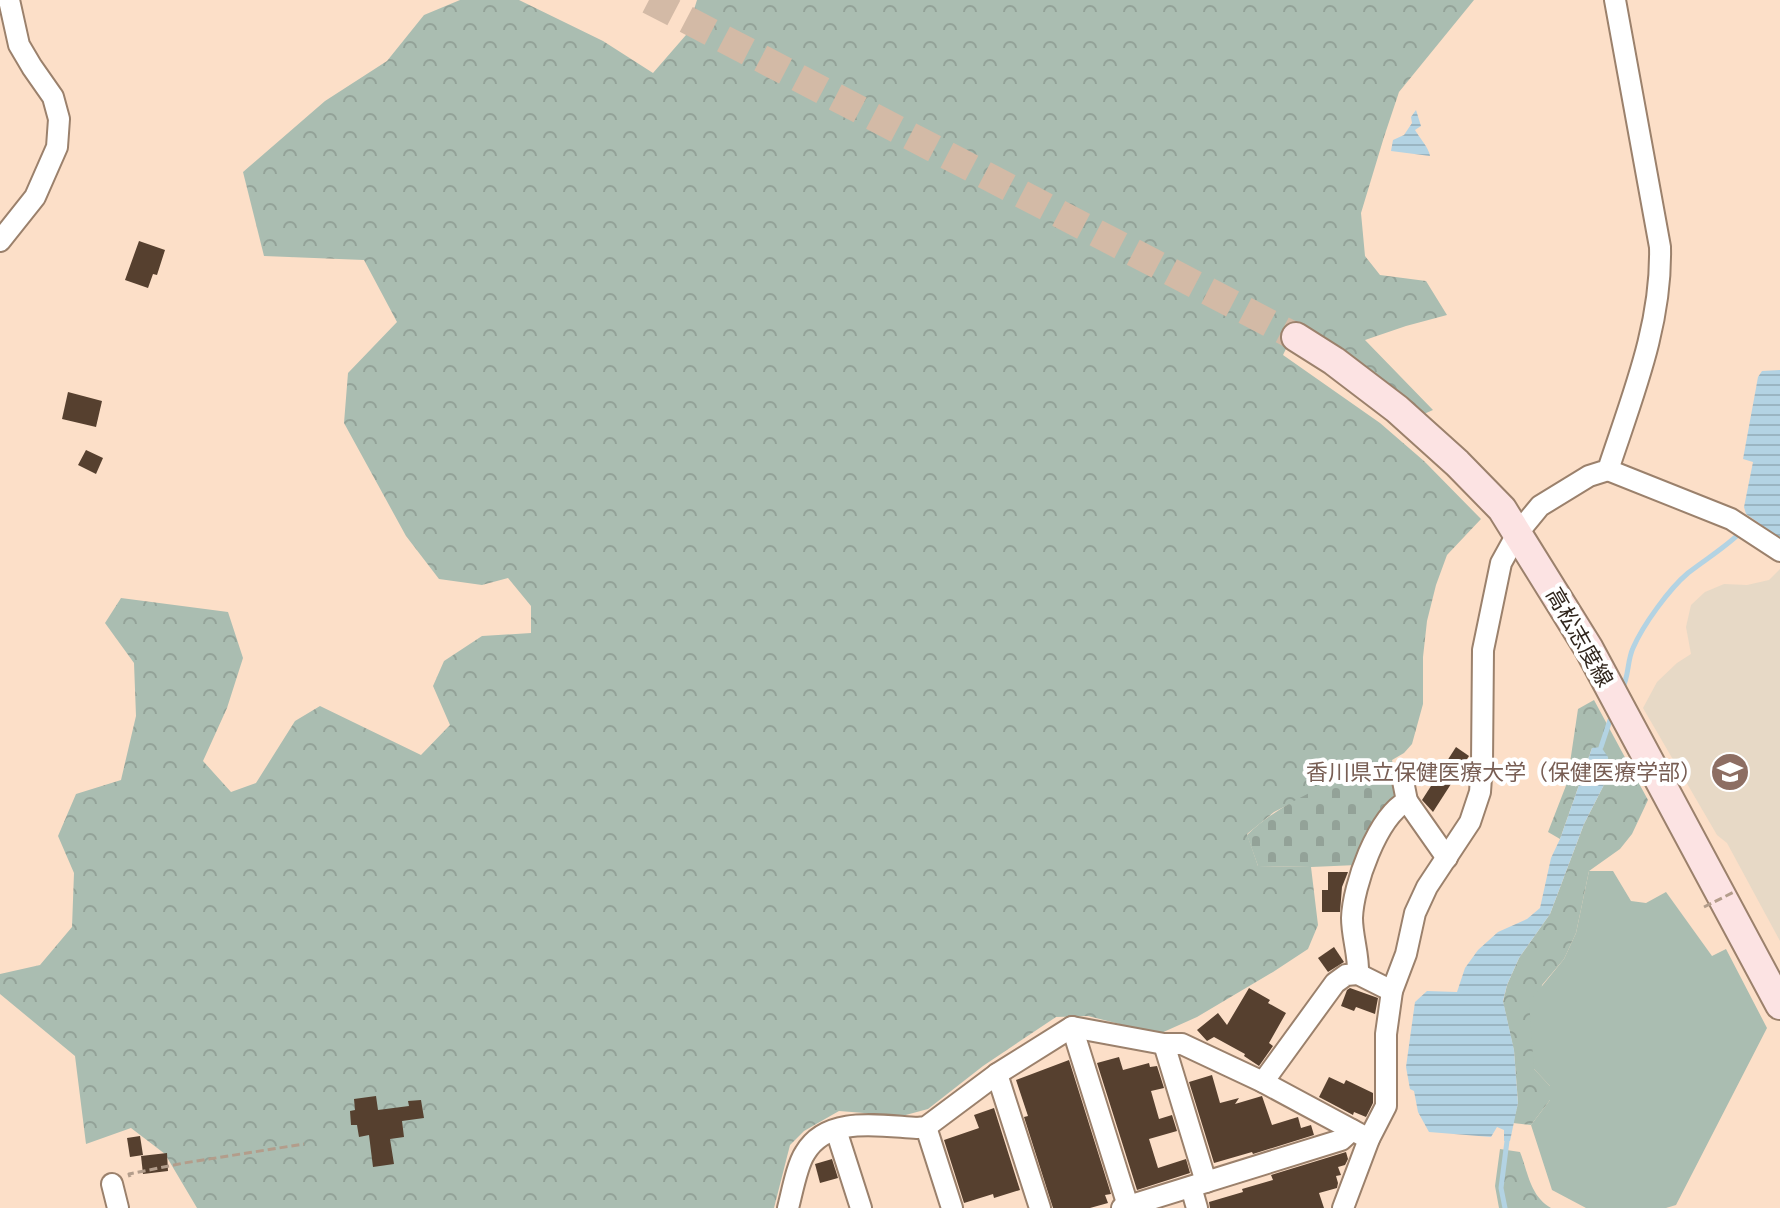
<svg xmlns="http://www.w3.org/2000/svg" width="1780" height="1208" viewBox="0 0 1780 1208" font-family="Signika,'Noto Sans JP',sans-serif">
<defs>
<pattern id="forest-crowns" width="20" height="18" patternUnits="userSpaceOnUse" patternTransform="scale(2)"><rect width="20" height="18" fill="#aabdb1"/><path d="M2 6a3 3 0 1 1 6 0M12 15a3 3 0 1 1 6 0" fill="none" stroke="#93a298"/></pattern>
<pattern id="cemetery-stones" width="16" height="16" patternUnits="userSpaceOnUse" patternTransform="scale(2)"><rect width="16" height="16" fill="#aabdb1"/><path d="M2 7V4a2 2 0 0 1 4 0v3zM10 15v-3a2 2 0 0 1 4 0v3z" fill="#93a298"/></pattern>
<pattern id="water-rules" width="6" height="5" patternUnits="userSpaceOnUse" patternTransform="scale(2)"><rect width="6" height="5" fill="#b3d3e3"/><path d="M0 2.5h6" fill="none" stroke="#9ab5c2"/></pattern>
</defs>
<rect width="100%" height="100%" fill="#fcdfc8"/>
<polygon fill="#e7d9c6" points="1780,569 1780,941 1727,843 1717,835 1643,708 1657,682 1677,663 1691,654 1686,627 1691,605 1705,592 1724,584 1747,585 1769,580"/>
<g fill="url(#forest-crowns)">
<polygon points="460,0 519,0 603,41 653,73 686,35 697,0 1474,0 1399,92 1384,137 1361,213 1365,256 1380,275 1426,281 1447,315 1406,326 1365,340 1433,410 1417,417 1295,330 1283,355 1380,423 1424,461 1481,519 1447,555 1436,585 1427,621 1423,657 1423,704 1412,744 1404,753 1392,760 1341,778 1274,812 1247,834 1258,866 1311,867 1318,925 1308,949 1273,972 1197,1017 1159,1034 1088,1016 1056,1017 983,1066 928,1109 902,1116 839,1111 804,1131 790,1145 774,1208 197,1208 165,1154 131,1128 86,1144 75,1056 0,994 0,974 40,965 72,927 74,873 58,836 76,794 121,780 136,716 134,663 105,623 121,598 228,612 243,658 227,708 203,761 231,792 256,783 295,721 320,706 421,755 450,725 433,686 444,661 482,636 531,633 531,606 508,578 482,585 439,579 406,536 344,423 348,373 397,322 364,260 264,256 243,172 325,101 387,61 424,15"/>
<polygon points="1594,700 1648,800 1632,834 1620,849 1589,871 1576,933 1564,959 1542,985 1534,1069 1550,1086 1550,1100 1531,1125 1513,1123 1518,1103 1514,1051 1503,1002 1507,985 1519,958 1550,914 1584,824 1609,775 1592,748 1560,839 1548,832 1567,783 1578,709"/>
<path d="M1500 1149 1520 1152C1528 1172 1530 1196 1551 1208H1499L1495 1186Z"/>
</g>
<path fill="url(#cemetery-stones)" d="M1392 760 1399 794 1380 813 1357 865 1311 867 1258 866 1247 835C1285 798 1343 777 1392 760Z"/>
<polygon fill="#aabdb1" points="1589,871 1613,871 1631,901 1646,903 1666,892 1712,956 1726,949 1767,1028 1676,1205 1666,1208 1586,1208 1552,1190 1531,1125 1550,1100 1550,1086 1534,1069 1529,1002 1564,959 1576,933"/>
<g fill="url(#water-rules)">
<path d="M1416 110 1421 126 1415 130C1419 137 1429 148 1430 156L1391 151 1393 140 1404 135 1412 123 1411 117Z"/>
<polygon points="1780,370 1780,538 1746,514 1744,507 1753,462 1743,459 1758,377 1762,371"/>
<polygon points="1601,747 1608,757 1609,775 1584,824 1550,914 1519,958 1507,985 1503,1001 1514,1050 1518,1103 1510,1141 1504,1141 1504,1130 1497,1127 1491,1137 1429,1132 1418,1112 1414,1091 1410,1089 1406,1067 1415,1002 1427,991 1457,992 1465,968 1478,950 1498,932 1527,919 1540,908 1551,858 1560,839 1592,748"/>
</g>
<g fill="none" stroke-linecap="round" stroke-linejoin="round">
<g stroke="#b3d3e3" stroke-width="5">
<path d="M1622 689C1629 677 1627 661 1633 648 1643 625 1669 589 1688 573 1706 559 1726 547 1742 531"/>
<polyline points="1601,747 1610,720"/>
<polyline points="1505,1208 1501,1188 1507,1141"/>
</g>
</g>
<g fill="#56402f">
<polygon points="139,241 165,250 157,275 153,274 148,288 125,280"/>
<polygon points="68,392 102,401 96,427 62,419"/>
<polygon points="86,450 103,458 96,474 78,465"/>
<polygon points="1456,747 1469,756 1433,812 1422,800"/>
<polygon points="1328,872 1348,872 1342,887 1340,912 1322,912 1322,890 1328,890"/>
<polygon points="1334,947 1344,962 1328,972 1318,958"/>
<polygon points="1249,988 1270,1000 1268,1003 1286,1013 1269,1043 1273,1046 1259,1066 1244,1056 1245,1054 1214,1037 1207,1041 1197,1030 1218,1013 1227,1025"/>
<polygon points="1350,988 1378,998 1375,1014 1356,1007 1354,1011 1341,1006 1347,990"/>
<polygon points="1119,1057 1123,1070 1149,1063 1150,1067 1157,1066 1164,1088 1151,1091 1159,1119 1172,1115 1177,1131 1149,1139 1158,1168 1186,1159 1190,1173 1137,1190 1097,1063"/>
<polygon points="1069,1060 1111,1194 1105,1195 1108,1203 1090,1208 1053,1208 1024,1117 1028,1116 1016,1080"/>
<polygon points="1212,1075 1220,1103 1239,1098 1235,1104 1262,1096 1272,1125 1298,1117 1301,1128 1311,1125 1314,1135 1253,1154 1252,1152 1214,1163 1189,1082"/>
<polygon points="1329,1077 1344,1084 1346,1080 1373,1093 1373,1103 1366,1117 1354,1112 1353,1115 1319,1097"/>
<polygon points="376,1096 378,1110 409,1106 408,1101 421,1100 424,1118 402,1121 404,1137 390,1139 394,1164 373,1167 369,1135 359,1137 357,1125 351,1125 350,1111 355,1110 354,1099"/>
<polygon points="994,1108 1020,1190 994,1198 993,1194 964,1203 944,1140 979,1128 974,1115"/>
<polygon points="140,1136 143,1155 130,1157 127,1138"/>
<polygon points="1346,1152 1348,1159 1345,1165 1338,1167 1341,1175 1336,1176 1338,1183 1337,1188 1319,1193 1324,1208 1210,1208 1209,1202 1243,1192 1242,1189 1273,1180 1271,1175"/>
<polygon points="167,1153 168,1171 143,1174 141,1156"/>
<polygon points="832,1159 838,1178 820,1183 815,1164"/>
</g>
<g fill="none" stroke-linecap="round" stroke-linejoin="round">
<polyline stroke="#d3baa6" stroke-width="28" stroke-dasharray="28 14" stroke-linecap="butt" points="649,0 1296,337"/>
<defs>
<g id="street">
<polyline points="0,241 35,197 57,147 59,119 53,97 32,67 19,45 9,0"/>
<polyline points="1608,470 1731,519 1780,551"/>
<polyline points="1407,801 1447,858"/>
<path d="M1358 974C1359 955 1352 937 1352 918 1353 886 1377 817 1407 801L1402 776"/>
<polyline points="1072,1027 1128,1206"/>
<polyline points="1164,1044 1206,1182"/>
<polyline points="997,1074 1040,1208"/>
<polyline points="1263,1082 1335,983 1346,975 1358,974 1392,991"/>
<polyline points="926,1127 952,1208"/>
<polyline points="836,1130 861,1208"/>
<polyline points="112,1184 118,1208"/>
<polyline points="1191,1187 1197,1208"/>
<path d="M788 1208C792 1193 797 1165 805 1153 827 1115 881 1126 917 1128L926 1127 997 1074 1072 1027 1164 1044H1182L1263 1082 1369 1139"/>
<polyline points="1122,1208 1341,1140 1352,1130"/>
<path d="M1343 1208 1369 1139 1386 1106V1034L1392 991 1406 954 1415 913 1427 887 1470 822 1480 792 1482 763 1483 650 1501 563 1517 534 1540 506 1589 476 1608 470C1632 397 1662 325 1660 247L1615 0"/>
</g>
<polyline id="secondary" points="1296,337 1334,361 1397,409 1457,463 1502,509 1589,649 1780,1005"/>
</defs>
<use href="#street" stroke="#9b816c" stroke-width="24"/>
<use href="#secondary" stroke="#9b816c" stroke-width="32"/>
<polyline stroke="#b39d8b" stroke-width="3" stroke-dasharray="8 4" stroke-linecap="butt" points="130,1177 129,1174 184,1163 304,1144"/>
<use href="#street" stroke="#fff" stroke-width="20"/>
<use href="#secondary" stroke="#fce3e3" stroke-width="28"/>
<polyline stroke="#b39d8b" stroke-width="3" stroke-dasharray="8 4" stroke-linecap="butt" points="1704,907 1734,892"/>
</g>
<defs>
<symbol id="university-disc" viewBox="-11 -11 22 22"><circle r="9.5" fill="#8d6e63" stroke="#fff"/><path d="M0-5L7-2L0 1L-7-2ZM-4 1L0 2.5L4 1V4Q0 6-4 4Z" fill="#fff"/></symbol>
</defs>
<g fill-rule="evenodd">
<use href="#university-disc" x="1708" y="750" width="44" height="44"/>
</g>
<g text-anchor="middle" stroke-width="8" stroke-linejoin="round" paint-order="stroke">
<g font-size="22" fill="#2f251c" stroke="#fff">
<text transform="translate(1580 637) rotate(60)" y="8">高松志度線</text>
</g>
<g font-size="22" fill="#785e54" stroke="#fff" text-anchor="end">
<text x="1702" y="780">香川県立保健医療大学（保健医療学部）</text>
</g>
</g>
</svg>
